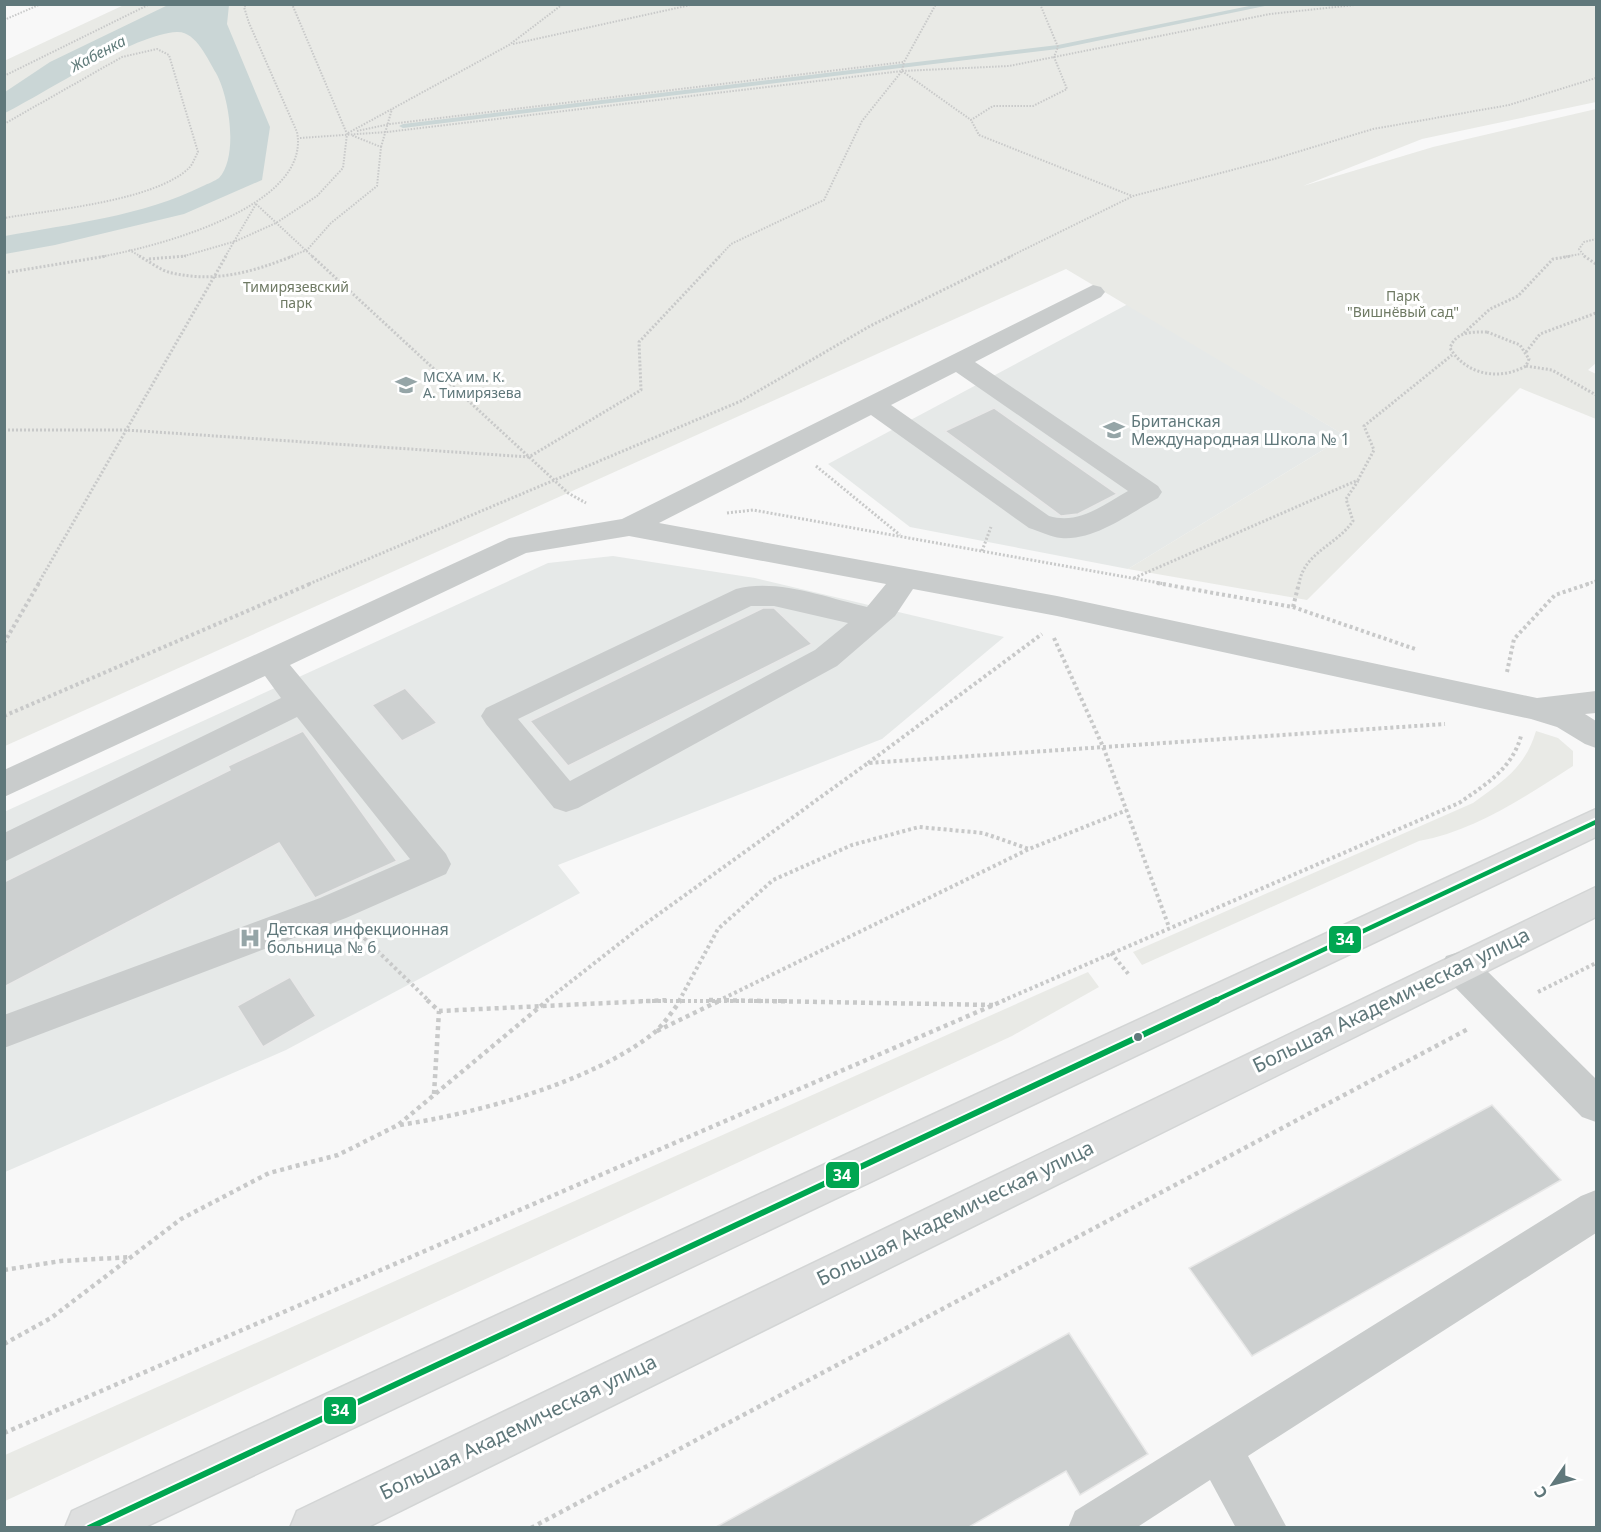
<svg xmlns="http://www.w3.org/2000/svg" width="1601" height="1532" viewBox="0 0 1601 1532" font-family="'Noto Sans',sans-serif">
<rect width="100%" height="100%" fill="#f8f8f8"/>
<g fill="#e6e9e8">
<polygon points="1128,304 1346,436 1128,569 910,527 828,464"/>
<polygon points="613,556 755,578 1004,637 882,739 558,865 580,893 286,1050 5,1172 4,812 548,563"/>
</g>
<g fill="#e9eae6">
<polygon points="126,4 1596,5 1596,102 1422,139 1303,186 1433,147 1596,109 1596,363 1588,370 1596,374 1596,419 1520,388 1307,600 1128,569 1346,436 1066,269 5,746 4,61"/>
<path d="M1536 731 1558 738 1573 751V766C1526 796 1475 831 1419 841L1142 965 1133 952 1473 803C1503 781 1525 768 1536 731Z"/>
<polygon points="1088,972 1099,987 1012,1036 5,1501 5,1455"/>
</g>
<path fill="#cad6d6" d="M170 4 229 5 227 24 270 127 262 180 184 214 55 245 5 254V236C70 224 143 216 203 186 207 184 215 181 219 178 239 156 229 96 216 73 208 60 196 31 177 32 134 34 47 92 5 113V92L50 62Z"/>
<g fill="none" stroke-linecap="round" stroke-linejoin="round">
<polygon fill="#cad6d6" fill-rule="evenodd" points="1259,4 1274,4 1058,49 403,128 399,126 403,124 1058,45"/>
</g>
<g fill="#cdd0d0" stroke="#e8e8e8" stroke-width="1.5">
<polygon points="994,408 1117,494 1078,514 1061,516 945,431"/>
<polygon points="763,608 774,608 812,644 568,766 530,721"/>
<polygon points="405,688 437,723 402,741 372,705"/>
<polygon points="303,731 397,861 315,898 279,843 4,987 4,882 230,770 228,766"/>
<polygon points="290,977 316,1016 263,1047 237,1006"/>
<polygon points="1492,1105 1561,1180 1252,1356 1189,1268"/>
<polygon points="1069,1333 1148,1454 1080,1495 1066,1471 969,1527 716,1527"/>
</g>
<g fill="none" stroke-linecap="round" stroke-linejoin="round">
<defs>
<g id="major">
<polygon points="1596,809 1596,837 143,1528 65,1528 72,1511"/>
<polygon points="1596,887 1596,917 366,1528 290,1528 297,1511"/>
</g>
</defs>
<use href="#major" stroke="#d3d5d5" stroke-width="3"/>
<g stroke="#c8c9c9" stroke-width="2" stroke-dasharray="1.5 1.5" stroke-linecap="butt">
<polyline points="1040,4 1058,47 1054,57 1067,89 1033,106 993,106 971,120 979,135 1132,196"/>
<polyline points="4,20 41,4"/>
<polyline points="513,44 695,4"/>
<polyline points="902,71 971,120"/>
<polyline points="4,76 150,4"/>
<path d="M4 124 122 57 157 49 169 55 198 152C195 157 193 164 189 168 155 201 51 210 4 218"/>
<polyline points="357,131 390,124 904,62"/>
<polyline points="348,133 509,45 563,4"/>
<polyline points="300,138 387,132 902,71 1009,66 1270,14 1364,4"/>
<polyline points="381,147 392,109"/>
<polyline points="256,204 313,257"/>
<polyline points="129,250 142,257"/>
<path d="M99 257C152 248 312 208 297 132L249 23 244 7 247 4"/>
<polyline points="181,257 236,241 276,223 317,196 343,168 347,134 292,4"/>
<polyline points="225,257 256,204"/>
<polyline points="289,257 307,250 331,223 377,186 381,147 351,135"/>
<polyline points="719,257 731,244 824,200 862,121 902,71 904,62 936,4"/>
<polyline points="1009,257 1133,196 1274,159 1373,129 1509,105 1596,78"/>
<polyline points="1563,257 1581,254"/>
<polyline points="1585,257 1579,249 1584,242 1596,239"/>
</g>
<g stroke="#c8c9c9" stroke-width="3" stroke-dasharray="2 2" stroke-linecap="butt">
<path d="M139 256C149 261 161 271 172 273 216 283 252 272 293 256"/>
<polyline points="312,256 568,493 586,503"/>
<polyline points="1584,256 1596,264"/>
<polyline points="149,259 186,256"/>
<polyline points="4,273 107,256"/>
<path d="M1487 332 1520 345 1529 359 1526 366C1499 381 1466 375 1450 348 1456 331 1472 332 1487 332Z"/>
<polyline points="1464,333 1490,309 1518,296 1553,259 1572,256"/>
<polyline points="1526,352 1540,334 1596,313"/>
<polyline points="1526,366 1552,370 1596,395"/>
<polyline points="4,430 126,430 529,457 641,390 639,342 720,256"/>
<polyline points="816,466 900,535"/>
<polyline points="727,513 753,510 1165,584"/>
<polyline points="982,551 991,527"/>
<polyline points="1134,578 1358,480 1374,450 1364,426 1452,355"/>
<polyline points="38,584 226,256"/>
<polyline points="309,584 741,401 870,326 1012,256"/>
<path d="M1299 584C1304 552 1336 546 1353 521L1346 499 1358 481"/>
<polyline points="1587,584 1596,581"/>
</g>
<g stroke="#c8c9c9" stroke-width="4" stroke-dasharray="3 3" stroke-linecap="butt">
<polyline points="1157,583 1293,607 1415,649"/>
<polyline points="1293,607 1299,583"/>
<polyline points="1054,638 1104,749 1169,927"/>
<polyline points="4,643 39,583"/>
<polyline points="1507,672 1514,639 1555,595 1591,583"/>
<polyline points="4,716 312,583"/>
<polyline points="868,763 1042,634"/>
<polyline points="360,934 429,1001"/>
<polyline points="1111,953 1130,976"/>
<polyline points="1538,992 1596,963"/>
<polyline points="546,1001 638,929 868,763 1445,724"/>
<polyline points="640,1001 787,1001"/>
<polyline points="679,1001 718,929 773,880 852,845 919,827 983,833 1029,849 1127,810"/>
<polyline points="718,1001 1029,849"/>
<path d="M1002 1001 1459 803C1485 785 1512 769 1521 736"/>
</g>
<g stroke="#c8c9c9" stroke-width="4.5" stroke-dasharray="4 4" stroke-linecap="butt">
<polyline points="427,1000 439,1011 670,1000"/>
<polyline points="709,1000 993,1005"/>
<polyline points="657,1031 721,1000"/>
<polyline points="434,1094 439,1011"/>
<path d="M400 1125C478 1113 593 1082 655 1032 665 1023 673 1010 681 1000"/>
<polyline points="4,1270 61,1261 132,1257"/>
<polyline points="4,1344 51,1318 181,1219 269,1173 338,1155 398,1125 548,1000"/>
<polyline points="4,1433 1005,1000"/>
<polyline points="531,1528 1468,1029"/>
</g>
<g fill="#c9cccc" fill-rule="evenodd">
<path d="M1093 285 1101 287 1105 292 1101 297 975 362 1158 486 1162 492 1158 498C1130 513 1095 541 1061 538 1051 537 1039 531 1029 528L871 415 659 523 1057 596 1537 698 1596 691V713L1585 714 1596 721V748L1585 744 1557 727 1531 719 1057 616 913 589 895 616 837 666 578 808 566 812 554 808 486 724 481 716 486 708 736 589C777 578 827 598 867 607L886 584 629 536 526 553 290 665 446 854 451 864 446 874 346 918 4 1048V1015L320 898 410 859 297 717 4 862V833L281 698 265 676 4 797V770L509 538 622 519ZM956 372 1128 491C1103 505 1079 525 1049 516L891 405ZM751 606H774L848 623 815 650 570 781 518 719Z"/>
<polygon points="1459,952 1472,956 1596,1079 1596,1122 1582,1117 1446,978 1441,967 1446,956"/>
<polygon points="1596,1190 1596,1233 1248,1456 1287,1528 1236,1528 1210,1480 1136,1528 1068,1528 1075,1511 1581,1196"/>
</g>
<use href="#major" fill="#dedfdf" fill-rule="evenodd"/>
<defs>
<polyline id="bus-1-far1" points="1214,1001 1596,822"/>
<polyline id="bus-1" points="89,1528 1217,1000"/>
</defs>
<use href="#bus-1-far1" stroke="#fff" stroke-width="9"/>
<use href="#bus-1" stroke="#fff" stroke-width="10"/>
<use href="#bus-1-far1" stroke="#00a651" stroke-width="4.5"/>
<use href="#bus-1" stroke="#00a651" stroke-width="6"/>
</g>
<defs>
<symbol id="university-bare" viewBox="-9 -9 18 18"><path d="M0-5L7-2L0 1L-7-2ZM-4 1L0 2.5L4 1V4Q0 6-4 4Z" fill="#95a5a7" stroke="#fff" stroke-width="2.5" paint-order="stroke"/></symbol>
<symbol id="school-bare" viewBox="-9 -9 18 18"><path d="M0-5L7-2L0 1L-7-2ZM-4 1L0 2.5L4 1V4Q0 6-4 4Z" fill="#95a5a7" stroke="#fff" stroke-width="2.5" paint-order="stroke"/></symbol>
<symbol id="hospital-bare" viewBox="-9 -9 18 18"><path d="M-5-5h3v3.5h4V-5h3V5h-3V1.5h-4V5h-3Z" fill="#95a5a7" stroke="#fff" stroke-width="2.5" paint-order="stroke"/></symbol>
</defs>
<g fill-rule="evenodd">
<use href="#university-bare" x="391" y="370" width="30" height="30"/>
<use href="#school-bare" x="1099" y="415" width="30" height="30"/>
<use href="#hospital-bare" x="235" y="923" width="30" height="30"/>
</g>
<circle fill="#60787b" stroke="#fff" stroke-width="2" cx="1138" cy="1037" r="5"/>
<g text-anchor="middle" stroke-width="6" stroke-linejoin="round" paint-order="stroke">
<g font-size="14" fill="#6f7a64" stroke="#fff">
<text x="296" y="292">Тимирязевский<tspan x="296" dy="16">парк</tspan></text>
<text x="1403" y="301">Парк<tspan x="1403" dy="16">"Вишнёвый сад"</tspan></text>
</g>
<g font-size="14" fill="#60787b" stroke="#fff" text-anchor="start">
<text x="423" y="382">МСХА им. К.<tspan x="423" dy="16">А. Тимирязева</tspan></text>
</g>
<g font-size="15" font-style="italic" fill="#607b7a" stroke="#fff">
<text transform="translate(98 54) rotate(-28)" y="5">Жабенка</text>
</g>
<g font-size="16" fill="#60787b" stroke="#fff" text-anchor="start">
<text x="1131" y="427">Британская<tspan x="1131" dy="18">Международная Школа № 1</tspan></text>
<text x="267" y="935">Детская инфекционная<tspan x="267" dy="18">больница № 6</tspan></text>
</g>
<g font-size="20" fill="#60787b" stroke="#fff">
<text transform="translate(1391 1000) rotate(-26)" y="7">Большая Академическая улица</text>
<text transform="translate(955 1213) rotate(-26)" y="7">Большая Академическая улица</text>
<text transform="translate(518 1427) rotate(-26)" y="7">Большая Академическая улица</text>
</g>
</g>
<g stroke="#fff" stroke-width="2">
<rect x="1328" y="925" width="34" height="29" rx="6" fill="#00a651"/>
<rect x="825" y="1161" width="35" height="28" rx="6" fill="#00a651"/>
<rect x="323" y="1396" width="34" height="29" rx="6" fill="#00a651"/>
</g>
<g font-size="16" text-anchor="middle" font-weight="bold" fill="#fff">
<text x="1345" y="945">34</text>
<text x="842" y="1181">34</text>
<text x="340" y="1416">34</text>
</g>
<rect width="1601" height="1532" fill="none" stroke="#60787b" stroke-width="12"/>
<g transform="translate(1553 1484) rotate(235)" stroke="#ffffff" stroke-width="4.5" paint-order="stroke">
<path d="M0-4.5L10 22L0 15L-10 22Z" fill="#60787b"/>
<text y="-9" font-size="16" font-weight="bold" text-anchor="middle" fill="#60787b">С</text>
</g>
</svg>
